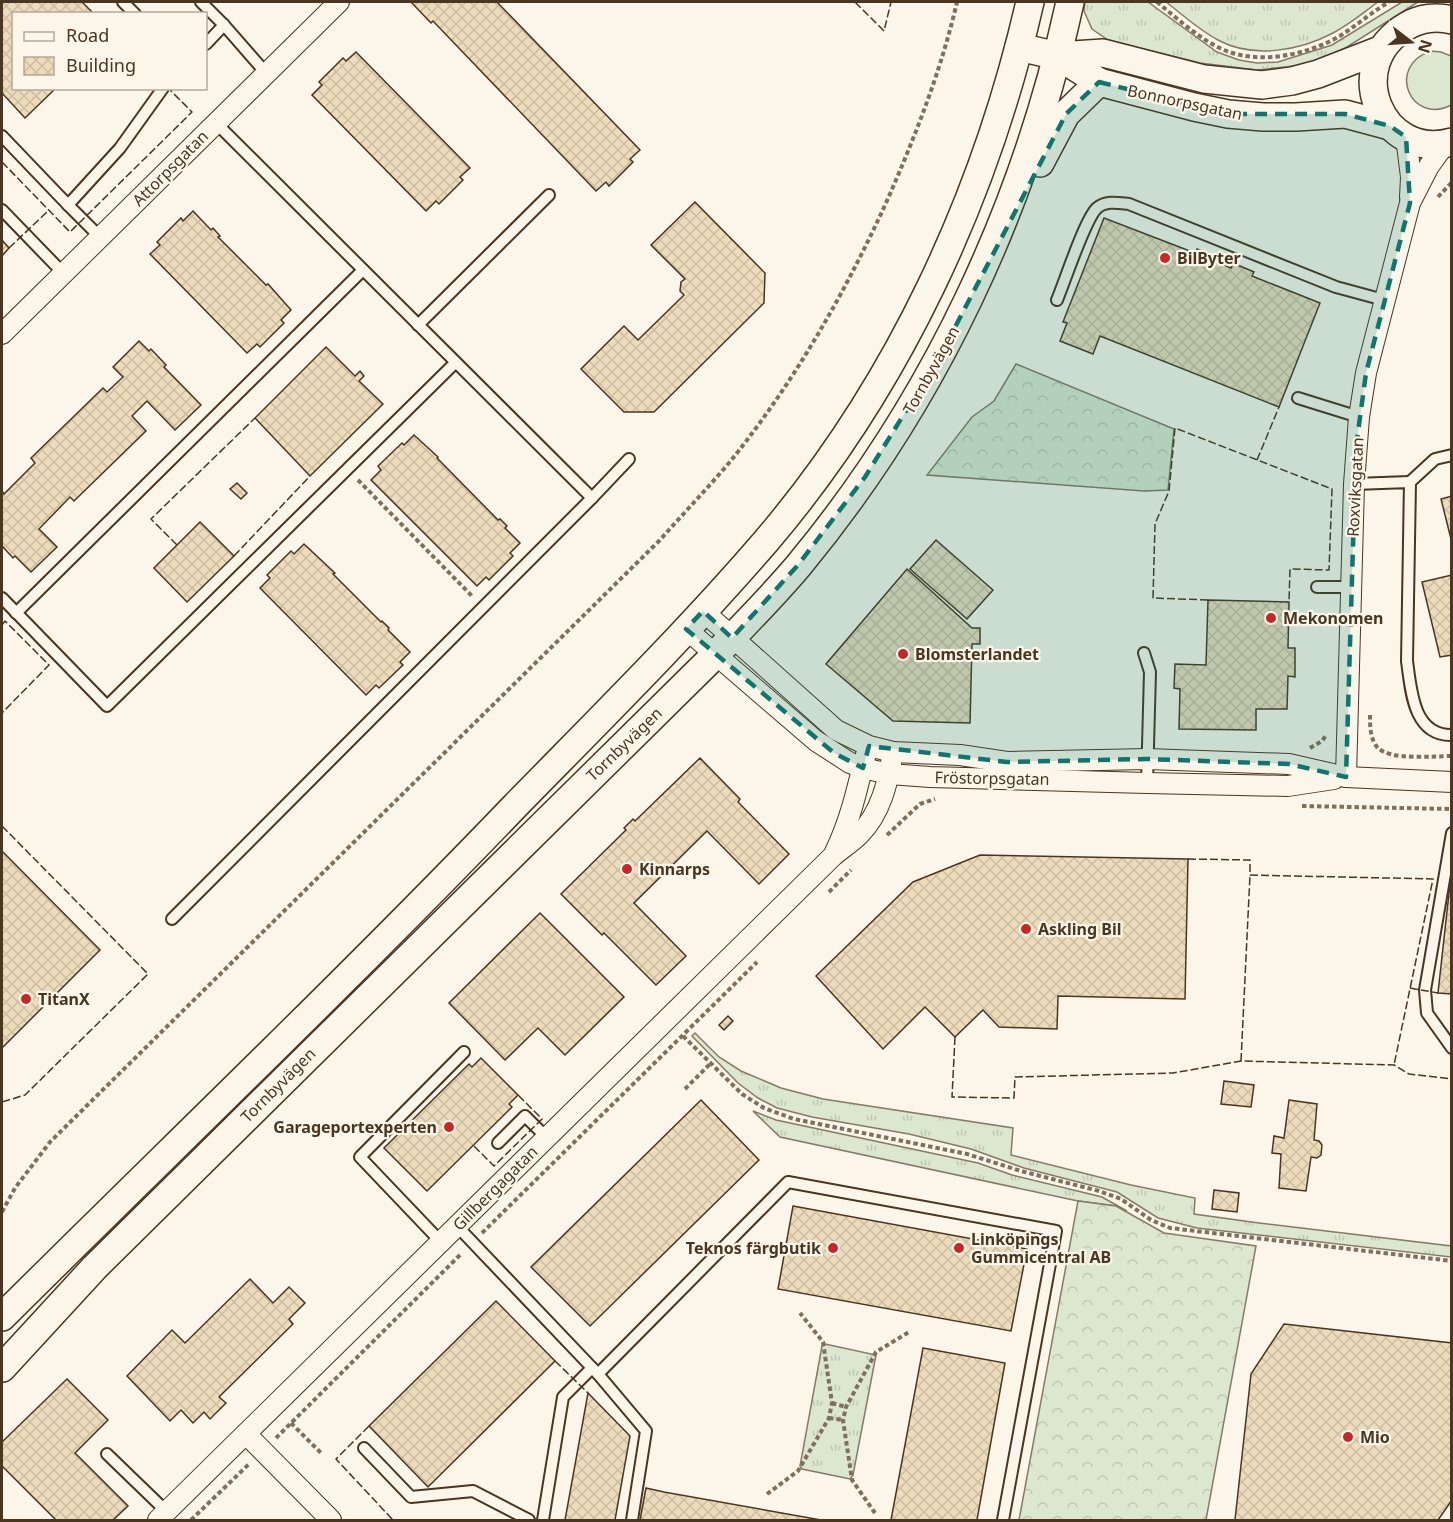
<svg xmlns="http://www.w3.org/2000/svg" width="1453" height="1522" viewBox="0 0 1453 1522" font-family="'Noto Sans',sans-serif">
<defs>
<pattern id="grass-tufts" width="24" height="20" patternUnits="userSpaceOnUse" patternTransform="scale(1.5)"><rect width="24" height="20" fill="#dce7d0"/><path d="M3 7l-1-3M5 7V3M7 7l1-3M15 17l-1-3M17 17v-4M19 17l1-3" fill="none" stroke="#bec7b2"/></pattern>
<pattern id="forest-crowns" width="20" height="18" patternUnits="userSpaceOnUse" patternTransform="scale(1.5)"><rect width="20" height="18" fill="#dce7d0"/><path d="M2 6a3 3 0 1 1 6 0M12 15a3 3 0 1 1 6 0" fill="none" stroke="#bec7b2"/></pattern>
<pattern id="building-cross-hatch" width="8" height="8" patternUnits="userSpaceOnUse" patternTransform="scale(1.5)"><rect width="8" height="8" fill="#ecdcbc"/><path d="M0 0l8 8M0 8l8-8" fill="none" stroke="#ccbda1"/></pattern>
</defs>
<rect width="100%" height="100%" fill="#fbf6e9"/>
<g fill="url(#grass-tufts)" stroke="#887966" stroke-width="1.5">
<polygon points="1085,2 1148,2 1217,52 1239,60 1257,63 1278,62 1332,45 1402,2 1418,2 1347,47 1323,59 1304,65 1257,70 1200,63 1108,40 1092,29 1084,11"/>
<path d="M1166 2H1378C1364 12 1349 25 1333 33 1299 51 1253 59 1218 40 1199 30 1183 15 1166 2Z"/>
<polygon points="695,1033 719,1057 741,1071 781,1088 823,1099 1013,1128 1011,1155 1131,1185 1195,1198 1194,1214 1259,1223 1451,1246 1451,1257 1197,1228 1158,1218 1117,1192 1024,1168 971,1149 909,1134 812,1117 777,1108 758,1098 738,1083 692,1036"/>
<polygon points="753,1111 776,1120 978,1163 1012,1175 1102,1197 1127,1211 1116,1206 1078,1201 780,1137"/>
<polygon points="825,1344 876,1355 853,1475 850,1479 802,1469 800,1466 822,1346"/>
</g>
<g fill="url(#forest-crowns)" stroke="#887966" stroke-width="1.5">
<polygon points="1016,364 1174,429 1168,490 1144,491 927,475 972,417 994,401"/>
<polygon points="1078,1201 1116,1206 1164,1233 1256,1246 1206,1520 1019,1520"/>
</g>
<path fill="#dce7d0" stroke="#887966" stroke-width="1.5" d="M1431 51 1441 52 1451 56V105C1411 126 1385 66 1431 51Z"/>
<g fill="url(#building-cross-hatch)" stroke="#4a3520" stroke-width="1.5">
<polygon points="2,2 82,2 94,14 14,14 14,88 56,88 25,118 2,93"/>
<polygon points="411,2 497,2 640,150 630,159 633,162 609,186 606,182 596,191 433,21 431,23"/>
<polygon points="356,52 470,168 460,177 463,180 439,204 436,201 426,211 312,95 322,85 319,82 343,58 346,61"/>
<polygon points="695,202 765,273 764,303 654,412 624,412 581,369 624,326 638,340 684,295 680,291 681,282 685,279 651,245"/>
<polygon points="193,211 211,230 213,228 220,236 218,237 266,285 268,284 291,310 281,320 284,323 260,347 257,344 247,353 150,254 160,245 157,242 181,218 183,221"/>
<polygon points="1104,218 1195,253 1197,249 1217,257 1215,261 1231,268 1233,263 1254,272 1252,276 1320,303 1279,407 1100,336 1093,354 1060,341 1067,323 1063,322"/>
<polygon points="2,240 9,248 2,256"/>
<polygon points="139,341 149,351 151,349 166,365 164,367 201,405 175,430 147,401 132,416 146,431 74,501 70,497 39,529 57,547 31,572 15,556 13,558 2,546 2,491 4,494 35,463 31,458 103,388 107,392 123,377 113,367"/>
<polygon points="326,347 355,376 360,371 364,376 359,381 383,404 310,476 255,418"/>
<polygon points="414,435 438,457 437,458 498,520 500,519 507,526 505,528 520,543 510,553 513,556 489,580 486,577 477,586 371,480 381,470 378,466 402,443 404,445"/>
<polygon points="237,483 247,493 241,499 230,489"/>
<polygon points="1452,496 1452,543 1441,499"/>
<polygon points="200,522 234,556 187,602 154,568"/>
<polygon points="936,540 993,590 967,619 910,569"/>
<polygon points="304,544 335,573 333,574 381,622 382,621 389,628 388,630 410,652 400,662 403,665 379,688 376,685 366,695 260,588 270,578 267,575 291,551 294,554"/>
<polygon points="907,569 972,628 980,628 980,644 972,644 970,723 893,721 826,664"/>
<polygon points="1452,575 1452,655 1440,657 1422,582"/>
<polygon points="1208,600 1289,602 1288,648 1295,648 1295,677 1288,676 1287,709 1256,709 1256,730 1179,729 1180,689 1174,688 1175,664 1206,665"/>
<polygon points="700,758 740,799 738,802 789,854 759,884 707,831 634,903 686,956 656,985 604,933 602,935 561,894 626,830 624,828 633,819 635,821"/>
<polygon points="3,852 100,950 2,1048 2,853"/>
<polygon points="980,855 1188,859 1185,999 1058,996 1057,1029 999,1027 983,1010 955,1037 925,1007 883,1049 816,976 913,882"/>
<polygon points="1452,866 1452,994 1438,993"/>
<polygon points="540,913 624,997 565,1055 538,1028 505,1060 449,1003"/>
<polygon points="728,1016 733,1021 724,1030 719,1025"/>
<polygon points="481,1058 518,1095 509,1104 512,1107 427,1191 384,1148 469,1064 472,1067"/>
<polygon points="1224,1081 1254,1085 1251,1107 1221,1104"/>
<polygon points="701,1100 759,1160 590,1326 531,1267"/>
<polygon points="1289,1100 1317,1104 1314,1140 1319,1141 1322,1145 1321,1155 1317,1158 1311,1157 1306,1191 1279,1188 1281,1154 1272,1153 1274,1136 1284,1138"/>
<polygon points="1214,1190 1239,1193 1237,1212 1212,1209"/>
<polygon points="793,1206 1027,1249 1011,1331 778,1289"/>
<polygon points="250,1279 273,1303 289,1287 305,1303 289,1319 293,1324 219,1397 226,1403 210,1419 204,1412 193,1423 181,1410 170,1421 127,1376 172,1330 185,1343"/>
<polygon points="496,1301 555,1361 428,1487 369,1426"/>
<polygon points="1284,1324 1452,1343 1452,1500 1438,1520 1235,1520 1251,1374"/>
<polygon points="923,1348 1005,1363 977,1520 891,1520"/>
<polygon points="67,1379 108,1420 75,1453 128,1506 113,1520 56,1520 2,1466 2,1442"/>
<polygon points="588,1393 630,1436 615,1520 565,1520"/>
<polygon points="646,1488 664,1492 821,1520 640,1520"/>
</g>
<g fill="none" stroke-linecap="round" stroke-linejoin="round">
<defs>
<g id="lane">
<polyline points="123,2 135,14"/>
<polyline points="201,2 224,25"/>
<polyline points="206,44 224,25 266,73"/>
<polyline points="2,136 68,205"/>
<polyline points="2,210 63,273"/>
<polyline points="100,237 68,205 120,148 163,88"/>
<path d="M1057 300C1065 281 1085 219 1097 208 1106 200 1119 203 1129 204L1336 287 1384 300"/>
<polyline points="418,325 549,195"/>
<polyline points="1298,398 1359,417"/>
<polyline points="1410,482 1435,459 1452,455"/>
<path d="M1354 484 1410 482 1407 661C1411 690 1413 736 1452 735"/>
<polyline points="592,498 629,459"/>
<polyline points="1317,587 1352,587"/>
<polyline points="2,598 107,706 455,363"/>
<polyline points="16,613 363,270"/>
<polyline points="1144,653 1150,672 1147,783"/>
<polyline points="1452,833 1425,990 1427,1013 1452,1048"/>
<polyline points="172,919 592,498 216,123"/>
<polyline points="498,1143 525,1116 547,1138"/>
<polyline points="457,1226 598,1374 788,1182 1056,1231 1003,1520"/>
<polyline points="441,1242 360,1157 464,1052"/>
<polyline points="598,1374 646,1431 632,1520"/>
<polyline points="364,1448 411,1497 473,1491 529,1520"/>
<polyline points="107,1454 167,1512"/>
<polyline points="543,1520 563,1397 592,1368"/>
</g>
<g id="street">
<polyline points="1406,137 1411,177 1410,197"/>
<polyline points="2,334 339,2"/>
<polyline points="703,611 836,730 869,746 893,752 960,755 1007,762 1147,759 1289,764 1346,777 1452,782"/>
<polyline points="686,629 816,741 850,763 863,768 889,774 930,777 1147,783 1288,786 1334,779"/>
<polyline points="1346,777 1354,484 1359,417 1366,373 1410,203 1429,166 1445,144"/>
<path d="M835 852C850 821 857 790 865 757"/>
<polyline points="246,1434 331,1520"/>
<path d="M158 1520 833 856C841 849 851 843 859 835 881 813 888 782 893 752"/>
</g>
<g id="secondary">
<path d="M1452 20C1437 16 1420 18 1407 26 1340 65 1382 162 1452 142"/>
<polyline points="1019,47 1058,56 1103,53 1204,79 1262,85 1292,81 1318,74 1380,50"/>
<polyline points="1058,56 1099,82 1194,107 1228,114 1263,117 1296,117 1345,114 1390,126"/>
<polyline points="1040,163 1066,114 1099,82"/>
<path d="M2 1317C173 1147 348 980 515 806 600 719 687 633 767 540 898 386 985 198 1030 2"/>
<path d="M2 1368 95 1267 715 655C743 626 773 596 799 565 934 402 1025 208 1070 2"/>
</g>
</defs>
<use href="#lane" stroke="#4a3520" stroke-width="14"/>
<use href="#street" stroke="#4a3520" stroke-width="22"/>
<use href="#secondary" stroke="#4a3520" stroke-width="30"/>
<g stroke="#7f6f5c" stroke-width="4" stroke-dasharray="4.5 3" stroke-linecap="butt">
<path d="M1157 2C1178 19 1199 39 1224 50 1260 65 1307 55 1340 36 1357 25 1372 12 1389 2"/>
<polyline points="1438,197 1452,182"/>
<polyline points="358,480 473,597"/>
<path d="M1370 715C1370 726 1370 738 1377 747 1389 761 1434 756 1452 756"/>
<polyline points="1310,748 1322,741 1327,734"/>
<polyline points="1302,806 1452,809"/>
<polyline points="887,835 920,804 935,799"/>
<polyline points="829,892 851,870"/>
<polyline points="683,1036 742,1094 764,1108 794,1119 967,1154 1021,1171 1099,1191 1121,1199 1151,1220 1170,1228 1452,1261"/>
<polyline points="685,1089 711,1063"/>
<path d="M2 1212 15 1188 50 1142 659 541C682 515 706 490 729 463 793 384 844 295 886 203 915 137 941 71 957 2"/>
<polyline points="482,1233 757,962"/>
<polyline points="832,1403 846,1407"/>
<polyline points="829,1418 843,1420"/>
<polyline points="291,1423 321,1453"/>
<polyline points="276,1438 462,1253"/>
<polyline points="767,1494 798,1471 829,1418 832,1403 823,1342 800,1313"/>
<polyline points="875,1513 852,1480 843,1420 846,1407 876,1352 909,1332"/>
<polyline points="191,1520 249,1464"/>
</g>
<use href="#lane" stroke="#fbf6e9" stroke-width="10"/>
<use href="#street" stroke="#fbf6e9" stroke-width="20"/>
<use href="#secondary" stroke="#fbf6e9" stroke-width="27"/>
<g stroke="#4a3520" stroke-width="1.5" stroke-dasharray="8 3" stroke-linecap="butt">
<polyline points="855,2 884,31 891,2"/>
<polyline points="2,162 70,232 192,112 168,88"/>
<polyline points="9,248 49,210"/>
<polyline points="1257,460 1279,407"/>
<polyline points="177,545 151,519 255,418"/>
<polyline points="234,556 310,476"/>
<polyline points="1208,600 1153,598 1155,524 1169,491 1175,428 1332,489 1329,570 1290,569 1289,602"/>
<polyline points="2,625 5,621 49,665 2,713"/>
<polyline points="2,826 148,974 25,1095 2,1102"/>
<polyline points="1188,859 1250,860 1250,875 1433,879 1394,1065"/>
<polyline points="1410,988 1438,993"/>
<polyline points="955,1037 952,1097 1014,1098 1015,1077 1173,1073 1241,1061 1394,1065 1409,1074 1452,1079"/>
<polyline points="1241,1061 1250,875"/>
<polyline points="474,1146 494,1166 542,1119 518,1095"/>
<polyline points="555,1361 588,1393"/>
<polyline points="369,1426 336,1459 392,1519 390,1520"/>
</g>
</g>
<path fill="#0f766e" fill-opacity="0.2" stroke="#0f766e" stroke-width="4.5" stroke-dasharray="12 8" stroke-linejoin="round" d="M1099 82 1228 114H1345L1390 126 1406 137 1410 203 1366 373 1356 447 1346 777 1289 764 1147 759 1007 762 869 746 863 768 834 753 686 629 703 611 732 638 798 565 865 477 940 356 1066 114Z"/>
<g fill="#c62828" stroke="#fbf6e9" stroke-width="2">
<circle cx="1165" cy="258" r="6"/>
<circle cx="1271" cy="618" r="6"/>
<circle cx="903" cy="654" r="6"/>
<circle cx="627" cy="869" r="6"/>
<circle cx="1026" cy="929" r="6"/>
<circle cx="26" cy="999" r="6"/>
<circle cx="449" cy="1127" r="6"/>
<circle cx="833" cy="1248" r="6"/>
<circle cx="959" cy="1248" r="6"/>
<circle cx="1348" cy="1437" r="6"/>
</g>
<g text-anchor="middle" stroke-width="4.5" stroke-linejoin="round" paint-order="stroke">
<g font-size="16" fill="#4a3520" stroke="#fbf6e9">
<text transform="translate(1185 102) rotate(12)" y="6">Bonnorpsgatan</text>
<text transform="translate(170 168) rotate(-45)" y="6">Attorpsgatan</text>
<text transform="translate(931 370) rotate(-61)" y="6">Tornbyvägen</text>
<text transform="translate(1355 487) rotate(-87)" y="6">Roxviksgatan</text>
<text transform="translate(624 744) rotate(-44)" y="6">Tornbyvägen</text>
<text transform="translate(992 778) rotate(1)" y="6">Fröstorpsgatan</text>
<text transform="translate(278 1085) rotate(-45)" y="6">Tornbyvägen</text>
<text transform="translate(495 1188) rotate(-45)" y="6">Gillbergagatan</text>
</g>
<g font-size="16" font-weight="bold" fill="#4a3520" stroke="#fbf6e9" text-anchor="start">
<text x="1177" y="264">BilByter</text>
<text x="1283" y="624">Mekonomen</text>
<text x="915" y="660">Blomsterlandet</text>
<text x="639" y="875">Kinnarps</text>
<text x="1038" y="935">Askling Bil</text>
<text x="38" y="1005">TitanX</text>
<text x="437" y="1133" text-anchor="end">Garageportexperten</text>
<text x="971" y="1245">Linköpings<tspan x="971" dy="18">Gummicentral AB</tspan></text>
<text x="821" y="1254" text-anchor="end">Teknos färgbutik</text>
<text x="1360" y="1443">Mio</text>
</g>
</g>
<rect width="1453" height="1522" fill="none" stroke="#4a3520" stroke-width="6"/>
<rect x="12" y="12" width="195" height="78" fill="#fbf6e9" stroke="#b4a999" stroke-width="1.5"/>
<rect x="24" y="32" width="30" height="9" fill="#fbf6e9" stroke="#b4a999" stroke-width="1.5"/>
<text x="66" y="42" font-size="18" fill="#4a3520">Road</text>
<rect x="24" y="57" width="30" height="18" fill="url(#building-cross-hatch)" stroke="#b4a999" stroke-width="1.5"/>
<text x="66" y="72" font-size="18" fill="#4a3520">Building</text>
<g transform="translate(1411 42) rotate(107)" stroke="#fbf6e9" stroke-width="4.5" paint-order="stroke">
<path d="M0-4.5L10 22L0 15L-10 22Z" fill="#4a3520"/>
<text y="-9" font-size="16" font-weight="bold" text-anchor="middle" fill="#4a3520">N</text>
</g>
</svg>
